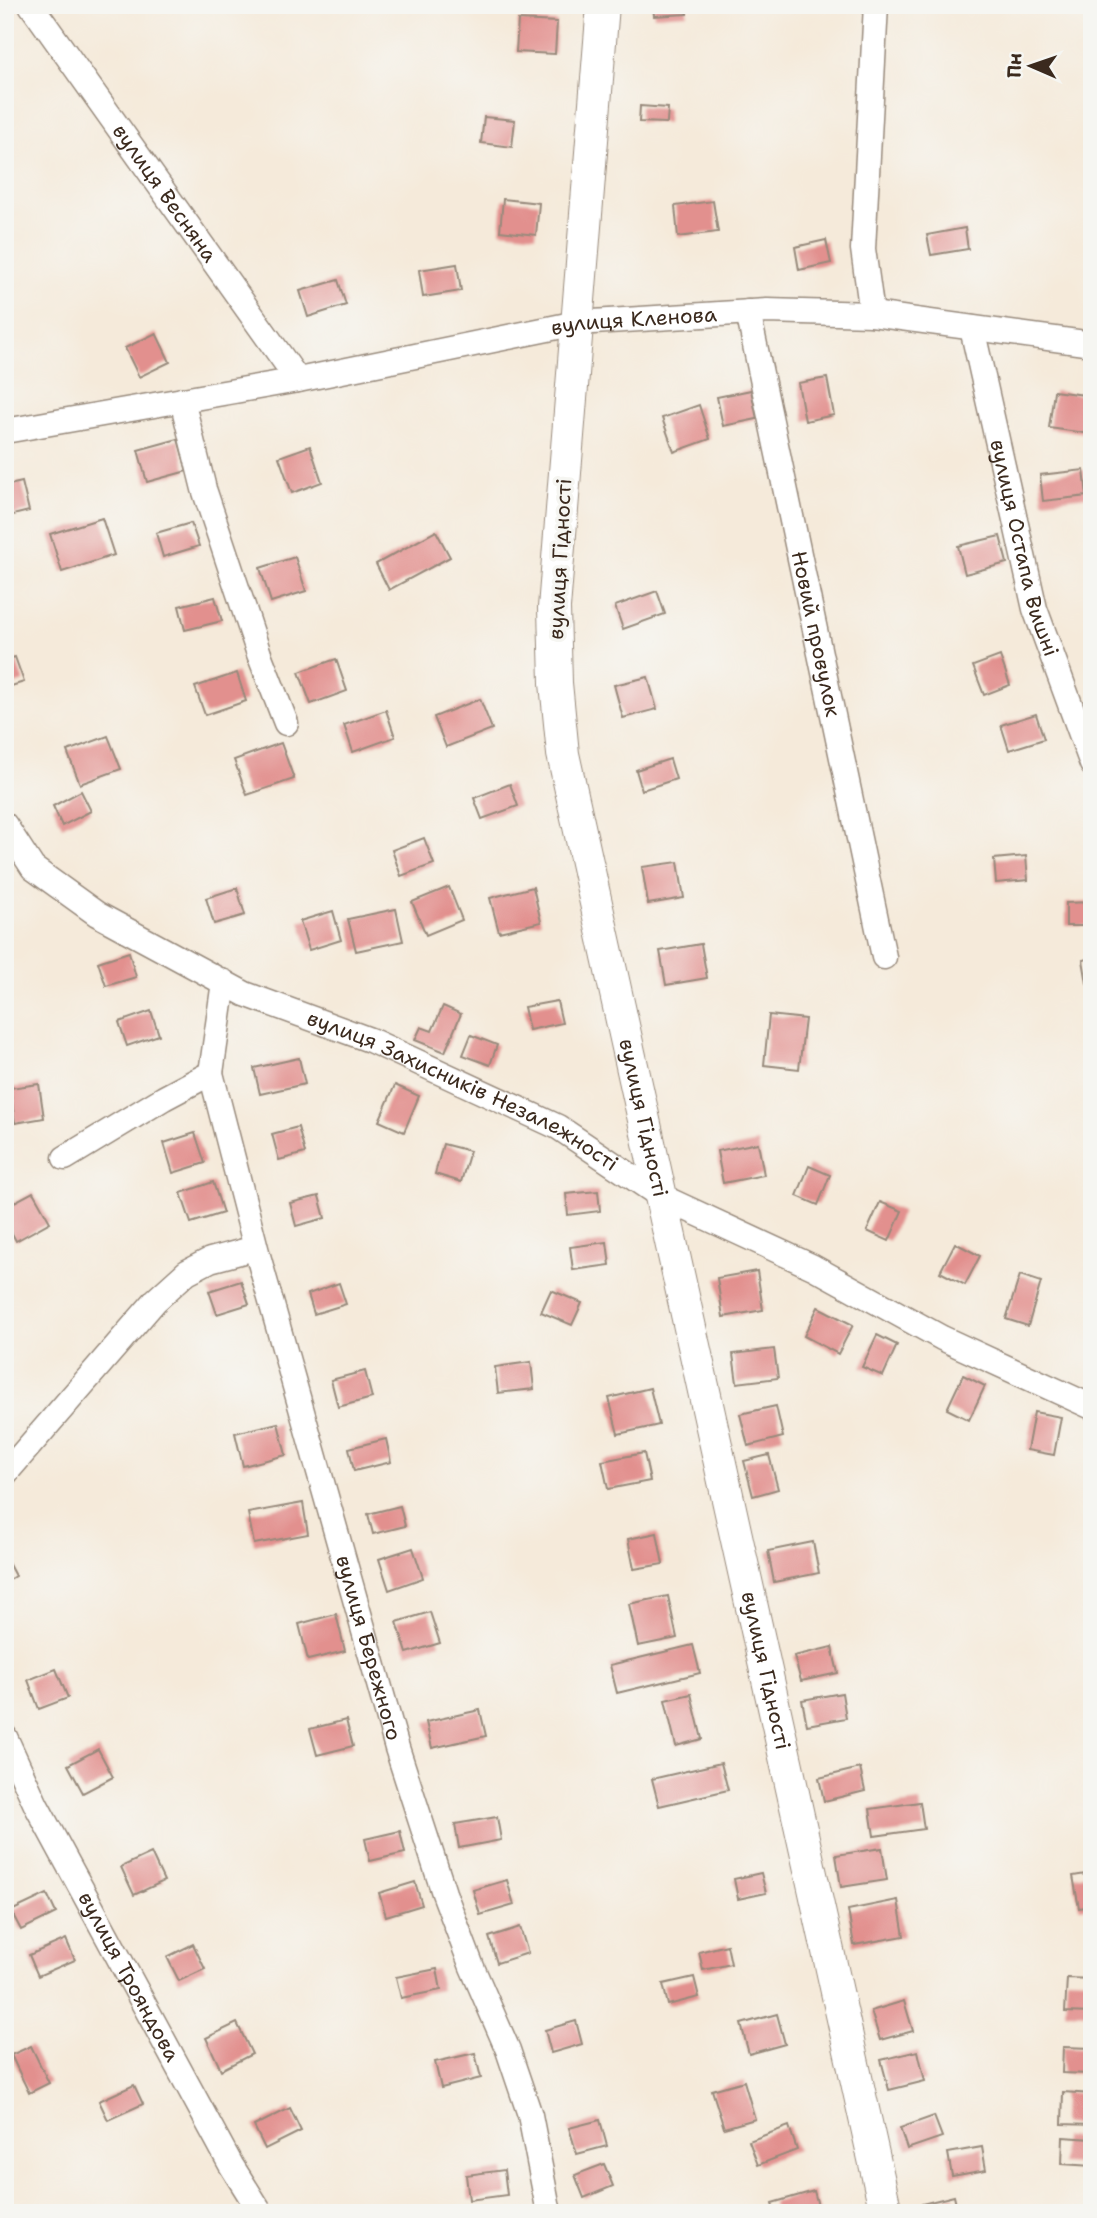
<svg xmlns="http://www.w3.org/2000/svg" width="1097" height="2218" viewBox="0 0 1097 2218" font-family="'Shantell Sans',sans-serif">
<rect width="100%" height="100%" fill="#f6f6f2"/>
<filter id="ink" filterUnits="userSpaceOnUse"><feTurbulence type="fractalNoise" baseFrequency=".0143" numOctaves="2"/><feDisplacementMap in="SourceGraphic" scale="14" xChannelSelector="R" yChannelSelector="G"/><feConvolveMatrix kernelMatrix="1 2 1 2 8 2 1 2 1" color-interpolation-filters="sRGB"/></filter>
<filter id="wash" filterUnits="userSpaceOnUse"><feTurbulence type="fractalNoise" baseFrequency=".00686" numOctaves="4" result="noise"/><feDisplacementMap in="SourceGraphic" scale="28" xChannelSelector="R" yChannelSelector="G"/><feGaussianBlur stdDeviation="1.57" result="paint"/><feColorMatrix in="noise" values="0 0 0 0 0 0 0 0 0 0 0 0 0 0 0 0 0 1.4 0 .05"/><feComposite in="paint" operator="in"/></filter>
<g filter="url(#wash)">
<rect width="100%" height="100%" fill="#f5eada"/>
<g id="blocks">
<g fill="#e2908e">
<polygon points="653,5 687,5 687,14 654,16"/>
<polygon points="518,20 557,22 555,54 516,52"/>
<polygon points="640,106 668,108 667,123 639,122"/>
<polygon points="484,117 515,120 512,147 481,143"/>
<polygon points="503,199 539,203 536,235 500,231"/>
<polygon points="713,201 718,232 678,237 675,206"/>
<polygon points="965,228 968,249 931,255 927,235"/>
<polygon points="826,240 831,263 799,270 795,247"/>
<polygon points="457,264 461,291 423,297 419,270"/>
<polygon points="338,280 346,305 308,317 300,291"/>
<polygon points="156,333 170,362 139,377 125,348"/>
<polygon points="827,378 834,415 805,421 798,383"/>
<polygon points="751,390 757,419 723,426 717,397"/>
<polygon points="1054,391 1092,396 1092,434 1049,428"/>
<polygon points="699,405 710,439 674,452 662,418"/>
<polygon points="178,439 187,471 147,482 138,450"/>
<polygon points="310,446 322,482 292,493 279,457"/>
<polygon points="1084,470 1087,496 1043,501 1040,475"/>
<polygon points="22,482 29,511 5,517 5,486"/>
<polygon points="102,518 114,555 62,572 50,534"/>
<polygon points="191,523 199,546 163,557 156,533"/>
<polygon points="436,531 450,557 389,590 376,564"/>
<polygon points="1000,536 1007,563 965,574 958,546"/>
<polygon points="295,557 306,591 271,602 260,568"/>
<polygon points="657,591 665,614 623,629 615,606"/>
<polygon points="215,597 222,621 185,630 179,606"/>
<polygon points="1000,656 1010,685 984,695 973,666"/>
<polygon points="15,657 24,682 5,688 5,660"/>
<polygon points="336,659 347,691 311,704 299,672"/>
<polygon points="237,673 246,701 205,715 195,687"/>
<polygon points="648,677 657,709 623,718 614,685"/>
<polygon points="480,699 492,729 446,747 434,717"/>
<polygon points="386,710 395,737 353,752 344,725"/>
<polygon points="1036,714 1044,739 1009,750 1001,725"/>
<polygon points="108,736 121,769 80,784 67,751"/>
<polygon points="281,743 294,779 247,795 234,760"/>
<polygon points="670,759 676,779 642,790 636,770"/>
<polygon points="510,784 518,806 482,819 474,798"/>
<polygon points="81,791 91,811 62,826 53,806"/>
<polygon points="424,838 434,864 401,876 392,850"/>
<polygon points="1026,856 1028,880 996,883 994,859"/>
<polygon points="678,862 684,898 648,904 642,867"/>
<polygon points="449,887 462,920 426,935 412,902"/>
<polygon points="533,887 541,922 499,932 490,898"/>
<polygon points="237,888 245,915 214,924 206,898"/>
<polygon points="1092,902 1092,926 1066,926 1066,903"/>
<polygon points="396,909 403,941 356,951 348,919"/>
<polygon points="333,911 341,940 309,950 300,921"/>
<polygon points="701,944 707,978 666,985 660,951"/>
<polygon points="129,952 136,977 106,986 98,962"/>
<polygon points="1092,958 1092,982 1087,983 1083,960"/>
<polygon points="557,1001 562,1023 529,1030 524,1007"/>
<polygon points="443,1006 461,1014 445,1052 415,1040 421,1027 432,1031"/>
<polygon points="151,1011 159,1035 127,1046 119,1022"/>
<polygon points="769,1015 805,1019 799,1069 764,1065"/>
<polygon points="471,1035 497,1045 490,1065 463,1055"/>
<polygon points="299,1058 305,1084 260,1094 254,1068"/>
<polygon points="39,1084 44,1118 15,1123 10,1088"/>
<polygon points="395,1085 419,1096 404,1132 379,1121"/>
<polygon points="298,1127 305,1153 279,1160 272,1134"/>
<polygon points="195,1133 205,1163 173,1173 164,1143"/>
<polygon points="758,1143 764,1175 723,1183 717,1151"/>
<polygon points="443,1144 470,1151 461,1182 435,1174"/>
<polygon points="809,1166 830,1175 818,1205 797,1196"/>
<polygon points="213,1182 223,1213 191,1223 181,1193"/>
<polygon points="598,1191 600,1211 568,1215 566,1194"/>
<polygon points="33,1192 50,1222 16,1241 5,1220 5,1207"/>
<polygon points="319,1196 325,1218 296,1226 290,1203"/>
<polygon points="880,1202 902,1211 889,1241 867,1231"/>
<polygon points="607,1242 610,1265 573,1270 570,1247"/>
<polygon points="955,1243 980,1256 965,1285 940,1272"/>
<polygon points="757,1271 763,1310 723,1317 717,1278"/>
<polygon points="1020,1275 1041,1282 1028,1326 1006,1319"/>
<polygon points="241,1281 249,1304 217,1314 209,1291"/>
<polygon points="339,1283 346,1304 314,1314 308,1294"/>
<polygon points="551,1290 582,1303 572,1325 541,1312"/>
<polygon points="818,1307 853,1325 838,1354 804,1336"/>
<polygon points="877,1335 897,1345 883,1376 862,1367"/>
<polygon points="774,1349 778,1378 737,1383 733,1354"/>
<polygon points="531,1362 534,1389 498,1393 495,1367"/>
<polygon points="365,1371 372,1398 338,1407 331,1380"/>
<polygon points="963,1375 985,1386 969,1420 947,1409"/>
<polygon points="650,1388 659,1425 618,1434 609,1398"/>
<polygon points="776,1406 783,1437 748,1446 740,1414"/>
<polygon points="1034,1412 1061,1417 1054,1455 1027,1450"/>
<polygon points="278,1423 286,1455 243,1466 235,1433"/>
<polygon points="386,1439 391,1462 354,1471 349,1448"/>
<polygon points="644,1453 650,1481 608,1489 602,1461"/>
<polygon points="769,1455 778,1489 753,1496 744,1461"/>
<polygon points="303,1503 308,1534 254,1544 248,1513"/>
<polygon points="400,1506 405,1526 373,1534 368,1514"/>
<polygon points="657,1533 663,1564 634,1569 628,1539"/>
<polygon points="813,1542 819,1573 774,1582 768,1551"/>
<polygon points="413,1548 423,1578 389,1590 379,1559"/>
<polygon points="5,1557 15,1576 5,1582"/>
<polygon points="668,1596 677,1638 638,1646 629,1604"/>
<polygon points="430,1612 440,1643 407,1653 397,1622"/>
<polygon points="336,1614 345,1651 308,1660 299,1624"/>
<polygon points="693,1645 700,1673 617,1693 610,1665"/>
<polygon points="832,1647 838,1673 801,1681 794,1656"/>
<polygon points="56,1669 68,1698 39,1709 28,1680"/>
<polygon points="842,1693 846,1718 807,1725 802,1700"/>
<polygon points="691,1694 702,1739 676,1746 665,1700"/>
<polygon points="480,1710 486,1736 432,1748 426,1722"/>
<polygon points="346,1720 353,1746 317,1755 310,1729"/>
<polygon points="98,1749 113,1777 83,1793 68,1765"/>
<polygon points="721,1763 728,1790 659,1806 652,1779"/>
<polygon points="860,1768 865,1791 824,1801 819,1778"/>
<polygon points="920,1802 924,1829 874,1836 870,1809"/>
<polygon points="497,1817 501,1840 459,1848 455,1824"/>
<polygon points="400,1831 405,1853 370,1861 365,1839"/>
<polygon points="882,1848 887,1880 841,1887 836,1855"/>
<polygon points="151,1853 164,1881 134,1895 121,1867"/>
<polygon points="761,1873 766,1893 738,1899 734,1879"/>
<polygon points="1092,1873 1092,1906 1079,1908 1073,1876"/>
<polygon points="507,1880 514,1905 480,1915 473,1890"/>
<polygon points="415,1882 422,1905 386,1916 379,1893"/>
<polygon points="47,1894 56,1913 21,1930 11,1911"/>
<polygon points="898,1900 904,1936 854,1945 848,1910"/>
<polygon points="520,1927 528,1953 497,1963 489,1937"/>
<polygon points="66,1939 75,1960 38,1976 29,1955"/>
<polygon points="193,1944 205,1969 179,1981 167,1957"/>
<polygon points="727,1945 731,1964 703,1970 699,1952"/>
<polygon points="437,1969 441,1990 401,1998 396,1977"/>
<polygon points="694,1977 699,1997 668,2005 663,1984"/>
<polygon points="1067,1978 1092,1979 1092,2013 1065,2012"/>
<polygon points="904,2001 913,2031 880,2040 871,2011"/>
<polygon points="777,2014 785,2044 749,2054 741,2024"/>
<polygon points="576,2021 582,2044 551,2053 545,2030"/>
<polygon points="237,2023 252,2054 221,2070 206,2038"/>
<polygon points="31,2046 49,2083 29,2093 11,2055"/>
<polygon points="1063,2047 1092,2048 1092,2074 1062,2073"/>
<polygon points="918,2051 925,2081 889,2090 881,2060"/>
<polygon points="475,2053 481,2078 441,2088 435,2062"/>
<polygon points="744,2081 755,2119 724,2128 712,2090"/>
<polygon points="134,2085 143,2104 108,2120 99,2101"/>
<polygon points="1063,2092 1092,2094 1092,2125 1062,2124"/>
<polygon points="290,2108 301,2131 265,2149 254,2126"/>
<polygon points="934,2116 942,2137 907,2149 900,2128"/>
<polygon points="600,2120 607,2146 577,2154 569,2128"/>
<polygon points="789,2126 797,2150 758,2165 749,2141"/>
<polygon points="1063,2137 1092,2139 1092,2166 1062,2164"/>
<polygon points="982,2147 986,2170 952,2176 948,2153"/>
<polygon points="604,2164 613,2186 584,2198 575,2175"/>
<polygon points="504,2170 507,2195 469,2200 466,2175"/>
<polygon points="814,2191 820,2213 774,2213 772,2203"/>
<polygon points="954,2196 958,2213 924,2213 922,2204"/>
</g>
</g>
</g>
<g filter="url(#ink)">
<use href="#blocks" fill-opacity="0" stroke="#988a7c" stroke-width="2"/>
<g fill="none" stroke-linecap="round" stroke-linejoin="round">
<defs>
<g id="minor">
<path id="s1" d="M31 5 298 380"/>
<path id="s2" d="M748 312 884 957"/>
<polyline points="872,314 863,249 876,5"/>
<path id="s3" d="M972 328 1035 609 1092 764"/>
<polyline points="182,400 204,489 259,654 286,723"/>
<path id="s4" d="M5 431 298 380 577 323 767 311 872 314 1092 344"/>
<path id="s5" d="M5 825 33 868 97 914 245 994 370 1040 558 1127 662 1197 813 1267 942 1338 1092 1407"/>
<path id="s6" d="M224 982 211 1073 257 1252 397 1748 444 1893 472 1967 508 2050 530 2115 549 2213"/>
<polyline points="65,1158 164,1098 211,1073"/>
<polyline points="5,1474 156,1300 187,1272 210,1260 255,1248"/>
<path id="s7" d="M5 1737 36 1805 231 2165 261 2213"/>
</g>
<g id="tertiary">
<path id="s8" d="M603 5 554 608 556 683 563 754 886 2213"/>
</g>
</defs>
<use href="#minor" stroke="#988a7c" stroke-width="27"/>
<use href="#tertiary" stroke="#988a7c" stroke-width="34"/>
<use href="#minor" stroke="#fff" stroke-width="24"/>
<use href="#tertiary" stroke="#fff" stroke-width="32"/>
</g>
</g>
<g text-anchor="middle" stroke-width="7" stroke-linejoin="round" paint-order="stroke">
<g font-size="21" fill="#3b2a1e" stroke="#f6f6f2">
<text dy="7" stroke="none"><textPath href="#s1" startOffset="231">вулиця Весняна</textPath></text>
<text dy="7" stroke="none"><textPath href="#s4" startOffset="639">вулиця Кленова</textPath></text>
<text dy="7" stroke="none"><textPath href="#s3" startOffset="226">вулиця Остапа Вишні</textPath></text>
<text transform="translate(560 559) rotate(-87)" y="7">вулиця Гідності</text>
<text dy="7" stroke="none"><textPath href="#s2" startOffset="329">Новий провулок</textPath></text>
<text dy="7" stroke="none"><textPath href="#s5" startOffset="537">вулиця Захисників Незалежності</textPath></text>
<text dy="7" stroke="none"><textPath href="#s8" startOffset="1124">вулиця Гідності</textPath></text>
<text dy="7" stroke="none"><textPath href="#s6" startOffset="688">вулиця Бережного</textPath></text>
<text dy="7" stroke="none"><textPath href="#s8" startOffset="1690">вулиця Гідності</textPath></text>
<text dy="7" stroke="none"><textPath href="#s7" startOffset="270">вулиця Трояндова</textPath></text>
</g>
</g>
<rect width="1097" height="2218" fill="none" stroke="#f6f6f2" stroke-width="28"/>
<g transform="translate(1031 66) rotate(272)" stroke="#f6f6f2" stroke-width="5" paint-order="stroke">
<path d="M0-5L12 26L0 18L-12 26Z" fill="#3b2a1e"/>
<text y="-10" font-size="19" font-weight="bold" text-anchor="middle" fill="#3b2a1e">Пн</text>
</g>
</svg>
